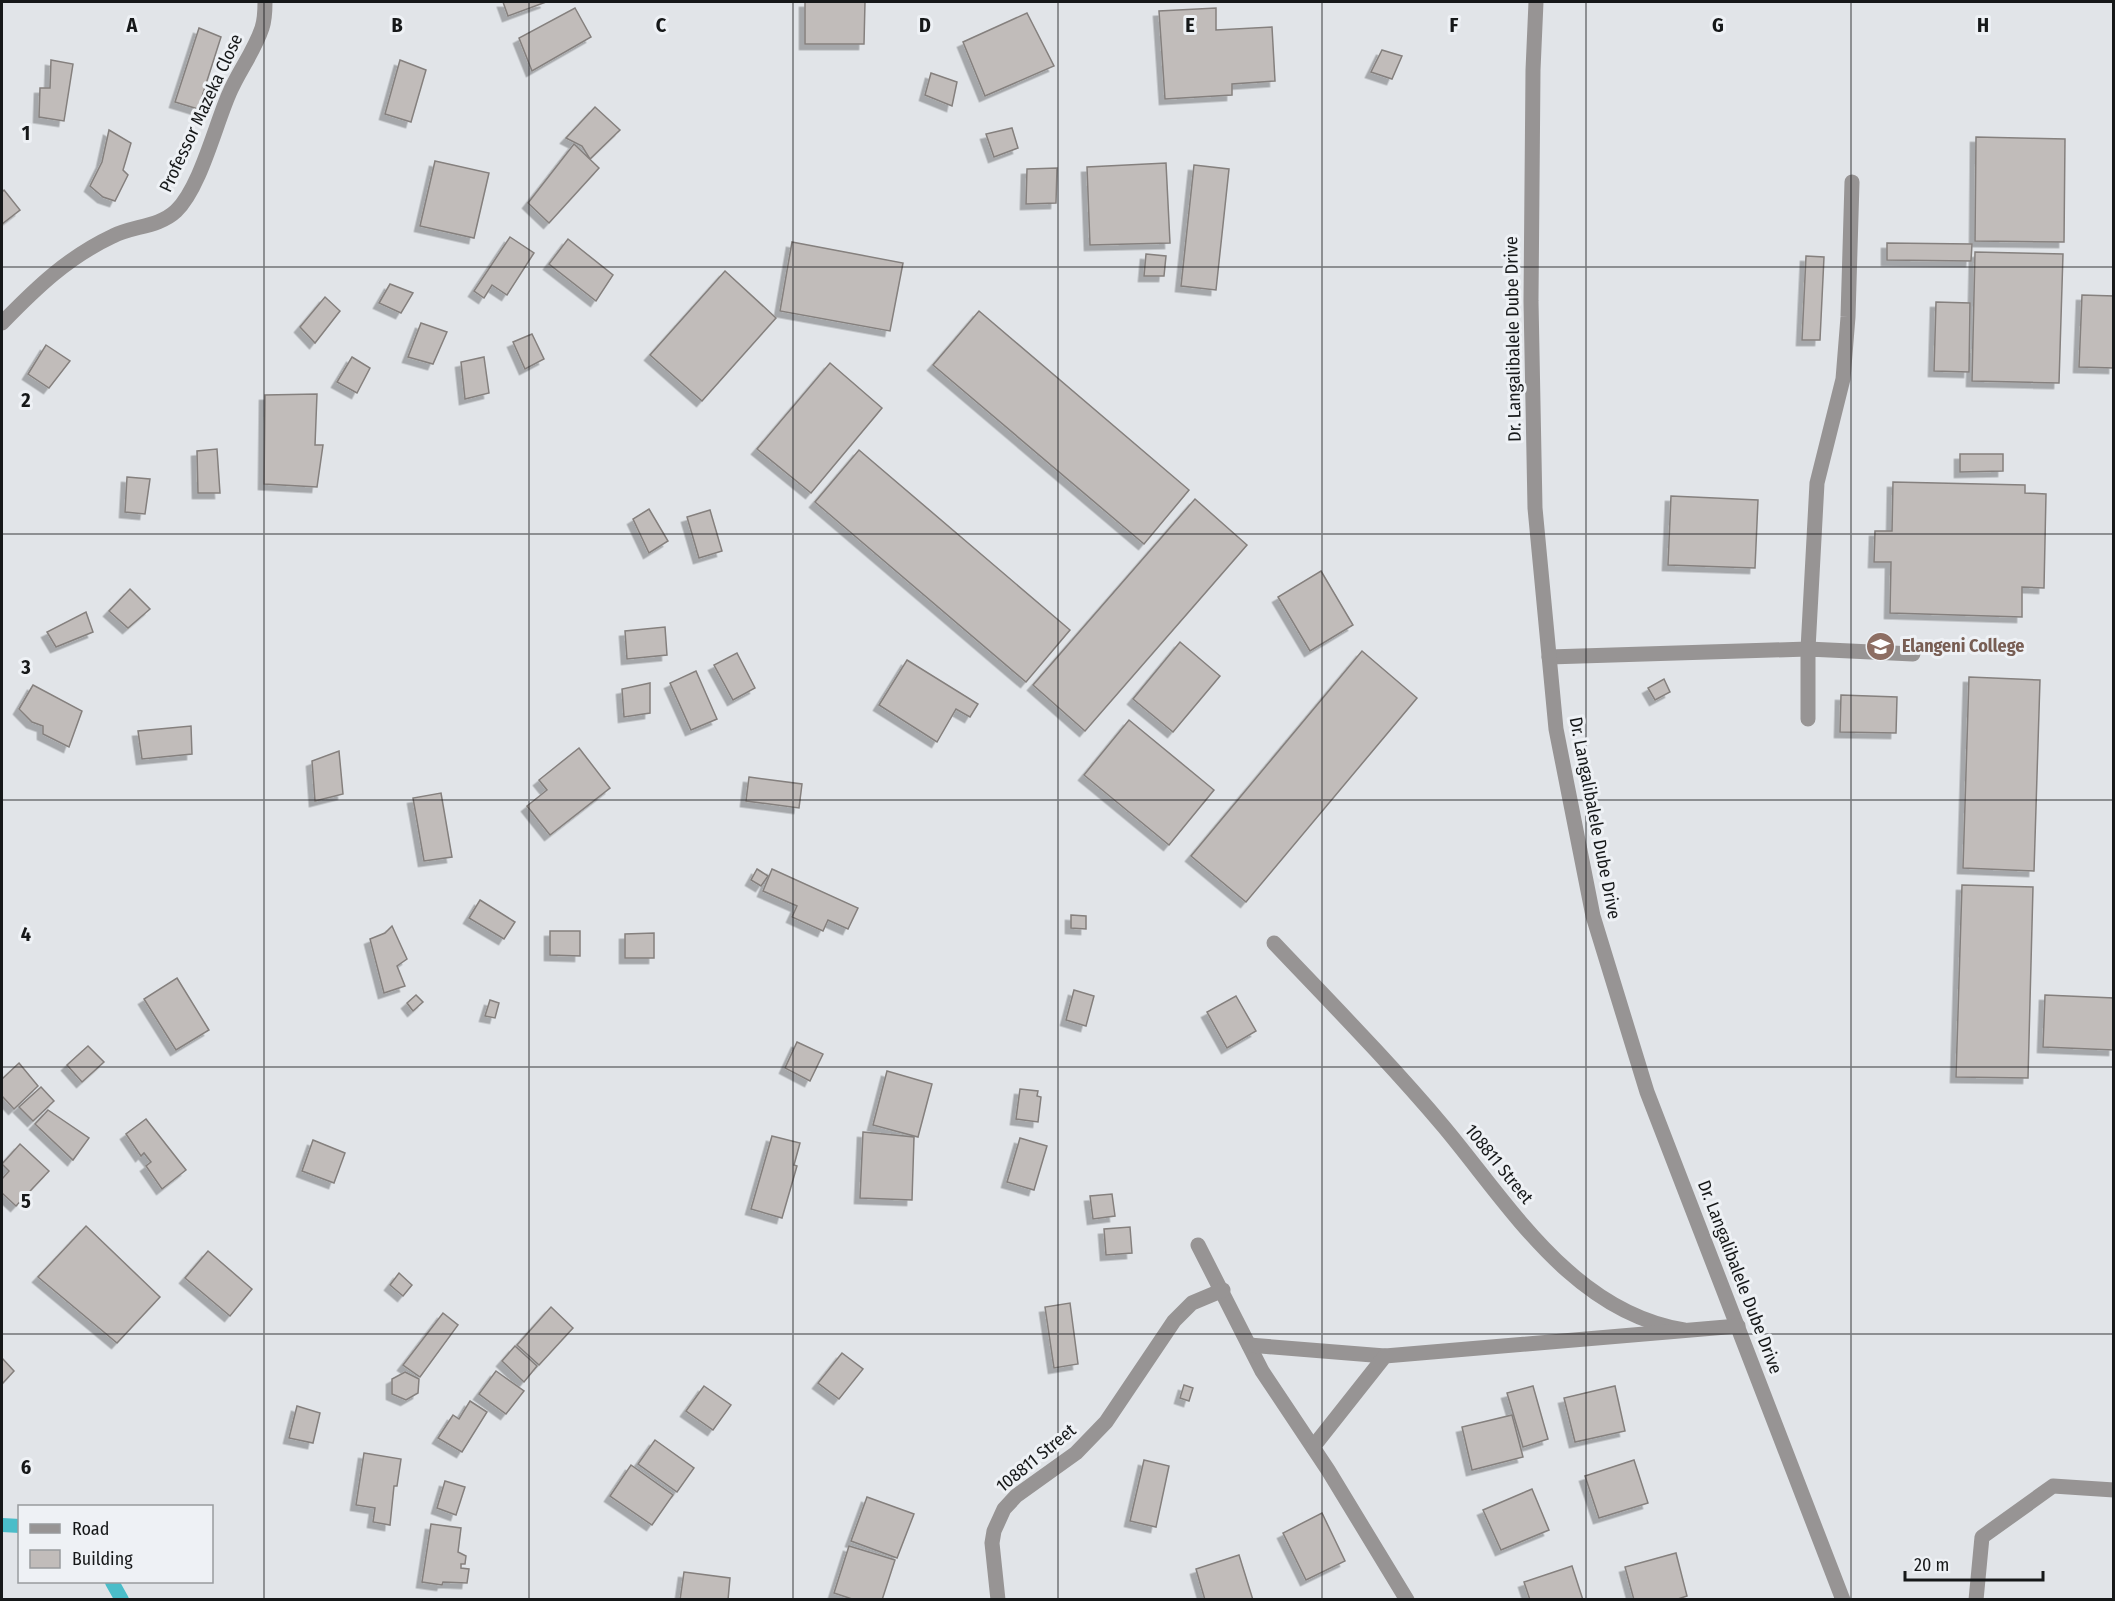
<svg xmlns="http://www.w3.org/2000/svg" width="2115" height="1601" viewBox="0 0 2115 1601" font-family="'Fira Sans Condensed',sans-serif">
<defs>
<filter id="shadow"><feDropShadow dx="-5.5" dy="5.5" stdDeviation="0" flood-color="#0004"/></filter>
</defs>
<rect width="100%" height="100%" fill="#e1e4e8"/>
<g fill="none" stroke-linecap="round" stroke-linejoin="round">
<g stroke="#4bbdc9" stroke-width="14">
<polyline points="2,1525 20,1526"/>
<polyline points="112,1582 122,1600"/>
</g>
</g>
<g fill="#c1bcba" stroke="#85807e" stroke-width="1.5" filter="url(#shadow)">
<polygon points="503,2 546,2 508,16"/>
<polygon points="805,2 865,2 864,44 805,44"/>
<polygon points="575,8 591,37 532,71 519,38"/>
<polygon points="1216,8 1216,30 1272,27 1275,81 1232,84 1232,95 1165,99 1159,11"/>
<polygon points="1027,13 1054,66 985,96 963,42"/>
<polygon points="199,28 221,37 198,109 175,102"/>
<polygon points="1382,50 1402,56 1392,79 1371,72"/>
<polygon points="51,60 73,64 64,121 39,117 40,88 50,88"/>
<polygon points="400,60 426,70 411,122 385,114"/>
<polygon points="931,73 957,82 952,106 925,95"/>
<polygon points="595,107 620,130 590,159 582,146 566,138"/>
<polygon points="1012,128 1018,148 994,157 986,134"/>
<polygon points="109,130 131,143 123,170 128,175 115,201 103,197 90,186 102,162"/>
<polygon points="1976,137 2065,139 2064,242 1975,241"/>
<polygon points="574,144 599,168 549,223 528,203"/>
<polygon points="435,161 489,173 474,238 420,226"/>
<polygon points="1166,163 1170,243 1090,245 1087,167"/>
<polygon points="1194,165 1229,169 1216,290 1181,286"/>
<polygon points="1057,168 1056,203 1026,204 1027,169"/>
<polygon points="4,190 20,210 2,224 2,192"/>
<polygon points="510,237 534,253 507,295 492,285 484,298 474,291"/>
<polygon points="568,239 613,275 596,301 549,264"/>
<polygon points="792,242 903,263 890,331 780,311"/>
<polygon points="1887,243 1972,244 1971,261 1887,260"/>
<polygon points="1975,252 2063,254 2059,383 1972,381"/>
<polygon points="1146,254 1166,256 1164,276 1144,276"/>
<polygon points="1806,256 1824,257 1820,340 1802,340"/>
<polygon points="725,271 776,318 702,401 650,355"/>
<polygon points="390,284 413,293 401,313 379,303"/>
<polygon points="2082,295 2114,296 2114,368 2079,367"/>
<polygon points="325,297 340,311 315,343 300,327"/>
<polygon points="1936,302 1970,303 1969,372 1934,371"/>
<polygon points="979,311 1189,490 1144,544 933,365"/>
<polygon points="421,323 447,332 433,364 408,357"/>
<polygon points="532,334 544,359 525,369 513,342"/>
<polygon points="46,345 70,361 49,388 28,374"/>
<polygon points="352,357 370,368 357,393 337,382"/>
<polygon points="484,357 489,393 465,399 461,362"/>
<polygon points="830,363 882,408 811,493 757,449"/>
<polygon points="317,394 315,445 323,445 317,487 264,484 265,395"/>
<polygon points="217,449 220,493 198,493 197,451"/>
<polygon points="859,450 1070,630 1026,682 815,502"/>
<polygon points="1960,454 2003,454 2003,471 1960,472"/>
<polygon points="127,477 150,479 145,514 125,512"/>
<polygon points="1893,482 2025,485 2025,493 2046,494 2044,588 2022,587 2022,617 1890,613 1891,562 1874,562 1875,531 1892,531"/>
<polygon points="1671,496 1758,500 1755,568 1668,565"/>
<polygon points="1195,499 1247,545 1085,731 1033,685"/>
<polygon points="649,509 668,541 649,553 633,519"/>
<polygon points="710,510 722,551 699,558 687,517"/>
<polygon points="1321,571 1353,625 1310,651 1278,597"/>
<polygon points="130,589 150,609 128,628 109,611"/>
<polygon points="86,612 93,632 56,647 47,632"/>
<polygon points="665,627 667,655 627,659 625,631"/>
<polygon points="1180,642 1220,676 1173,732 1133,699"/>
<polygon points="1362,651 1417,698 1246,902 1191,856"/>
<polygon points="737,653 755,688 733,700 714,665"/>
<polygon points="907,660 978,704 970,717 956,709 937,742 879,705"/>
<polygon points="696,671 717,719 691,730 670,683"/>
<polygon points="1969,677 2040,680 2034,871 1963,868"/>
<polygon points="1664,679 1670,692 1655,700 1648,688"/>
<polygon points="650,683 650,713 624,717 622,689"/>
<polygon points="33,685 82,711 69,747 43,734 43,726 32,722 19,709"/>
<polygon points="1841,695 1897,697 1896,733 1840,732"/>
<polygon points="1129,720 1214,790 1169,845 1084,775"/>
<polygon points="191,726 192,754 142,759 138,731"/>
<polygon points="579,748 610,788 550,835 527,806 547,790 539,780"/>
<polygon points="339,751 343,794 315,801 312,761"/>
<polygon points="749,777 802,784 799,808 746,801"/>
<polygon points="441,793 452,857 424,861 413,798"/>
<polygon points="757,869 768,876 761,886 751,880"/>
<polygon points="772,869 858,908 848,929 828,920 823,931 792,917 797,906 763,891"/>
<polygon points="1962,885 2033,887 2028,1078 1956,1077"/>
<polygon points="480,900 515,922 504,939 469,918"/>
<polygon points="1071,915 1086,916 1086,929 1071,928"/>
<polygon points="392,926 407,959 397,966 405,986 384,993 370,939 385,933"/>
<polygon points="550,931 580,931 580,956 550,955"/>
<polygon points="654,933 654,958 625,958 625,934"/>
<polygon points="177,978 209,1030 176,1050 144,999"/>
<polygon points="1074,990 1094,996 1086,1026 1066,1020"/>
<polygon points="416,995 423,1002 413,1011 407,1003"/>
<polygon points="2045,995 2114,998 2114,1050 2043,1047"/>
<polygon points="1236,996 1256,1031 1227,1048 1207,1012"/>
<polygon points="490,1000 499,1003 495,1018 485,1016"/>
<polygon points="797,1042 823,1054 810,1081 785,1068"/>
<polygon points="88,1046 104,1062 82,1082 67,1065"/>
<polygon points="19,1063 38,1086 14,1109 2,1096 2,1079"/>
<polygon points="887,1071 932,1084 918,1137 873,1125"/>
<polygon points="41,1087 54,1101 33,1121 19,1107"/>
<polygon points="1020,1089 1038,1091 1037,1096 1041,1097 1038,1122 1016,1119"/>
<polygon points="48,1110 89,1138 73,1160 35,1124"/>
<polygon points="146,1119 186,1170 162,1189 146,1166 151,1162 144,1153 141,1156 126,1134"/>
<polygon points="863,1132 914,1137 912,1200 860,1198"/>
<polygon points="772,1136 800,1143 794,1165 797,1166 782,1218 751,1209"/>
<polygon points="1020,1138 1047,1146 1034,1190 1007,1182"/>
<polygon points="313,1140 345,1153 334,1183 302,1171"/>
<polygon points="20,1144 49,1171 16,1206 2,1193 2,1179 9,1171 2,1164"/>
<polygon points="1112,1194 1115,1216 1093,1219 1090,1196"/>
<polygon points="86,1226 160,1297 117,1343 38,1277"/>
<polygon points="1130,1227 1132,1253 1106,1255 1104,1229"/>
<polygon points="208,1251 252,1289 230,1316 185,1278"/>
<polygon points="399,1273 412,1285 403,1296 390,1285"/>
<polygon points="1070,1303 1078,1364 1054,1368 1045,1307"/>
<polygon points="551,1307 573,1328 539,1365 517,1345"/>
<polygon points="443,1313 458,1325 420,1377 403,1365"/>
<polygon points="515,1346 537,1366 524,1382 502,1361"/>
<polygon points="842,1353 863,1369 839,1399 818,1383"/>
<polygon points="2,1358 14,1371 2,1384"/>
<polygon points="496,1371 524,1391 506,1414 479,1394"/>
<polygon points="405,1372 419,1379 418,1393 406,1400 392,1394 392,1379"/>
<polygon points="1184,1385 1193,1388 1189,1401 1180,1398"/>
<polygon points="704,1386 731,1405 713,1430 686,1411"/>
<polygon points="1533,1386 1548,1439 1523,1447 1507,1393"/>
<polygon points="1615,1386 1625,1431 1575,1442 1564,1398"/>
<polygon points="470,1401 487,1412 462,1452 438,1438 453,1415 459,1419"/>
<polygon points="297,1406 320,1413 313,1443 289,1438"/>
<polygon points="1512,1415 1523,1457 1472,1470 1462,1427"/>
<polygon points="655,1440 694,1468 677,1492 638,1464"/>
<polygon points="364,1453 401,1459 397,1486 394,1486 390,1525 373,1522 375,1508 356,1505"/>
<polygon points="1144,1460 1169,1466 1156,1527 1130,1521"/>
<polygon points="1634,1460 1648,1503 1599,1518 1585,1476"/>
<polygon points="631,1465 673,1495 652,1525 610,1496"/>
<polygon points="445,1481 465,1487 456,1515 437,1508"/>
<polygon points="1532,1489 1549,1530 1501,1550 1483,1510"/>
<polygon points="867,1497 914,1514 897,1558 851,1541"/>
<polygon points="1322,1513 1345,1561 1306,1580 1283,1533"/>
<polygon points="431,1524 461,1528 458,1552 466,1556 465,1564 461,1564 461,1568 469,1569 467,1583 443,1582 442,1585 422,1582"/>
<polygon points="849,1546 895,1560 882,1600 855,1600 834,1593"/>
<polygon points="1676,1553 1687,1596 1675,1600 1634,1600 1625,1567"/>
<polygon points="1239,1555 1253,1600 1205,1600 1196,1569"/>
<polygon points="1572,1566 1583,1600 1530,1600 1524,1582"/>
<polygon points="684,1572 730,1578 728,1600 680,1600"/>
</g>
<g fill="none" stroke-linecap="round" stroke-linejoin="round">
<g stroke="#979494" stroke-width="15">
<polyline points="1549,657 1808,649 1817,483 1843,379 1848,317 1852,182"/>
<polyline points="1808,719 1808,649 1913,654"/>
<path d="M1274 943C1331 1003 1390 1063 1444 1127 1510 1206 1573 1312 1684 1330"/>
</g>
<g stroke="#979494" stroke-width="15">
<polyline points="1536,2 1533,70 1531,301 1535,508 1556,729 1593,916 1647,1092 1843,1600"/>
<path d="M2 323C36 288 68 257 113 236 133 226 159 227 176 211 200 188 215 126 229 94 238 72 254 52 262 28 265 19 265 11 265 2"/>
<polyline points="1198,1245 1262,1371 1328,1470 1407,1600"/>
<polyline points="1249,1345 1385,1356"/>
<polyline points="1313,1447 1385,1356 1738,1326"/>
<polyline points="998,1600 992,1543 994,1531 1004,1509 1016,1496 1076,1453 1106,1422 1174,1321 1192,1303 1223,1290"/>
<polyline points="1976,1600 1982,1537 2053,1486 2114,1490"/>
</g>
</g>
<path fill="none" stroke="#161819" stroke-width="1.5" stroke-opacity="0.55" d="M264 2V1600M529 2V1600M793 2V1600M1058 2V1600M1322 2V1600M1586 2V1600M1851 2V1600M2 267H2114M2 534H2114M2 800H2114M2 1067H2114M2 1334H2114"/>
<defs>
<symbol id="university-disc" viewBox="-11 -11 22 22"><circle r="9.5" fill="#8d6e63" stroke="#eef1f5"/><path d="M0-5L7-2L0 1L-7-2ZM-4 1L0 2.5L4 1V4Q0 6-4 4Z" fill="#fff"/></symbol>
</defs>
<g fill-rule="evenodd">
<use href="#university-disc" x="1864" y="630" width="33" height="33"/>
</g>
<g text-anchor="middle" stroke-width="6" stroke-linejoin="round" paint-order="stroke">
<g font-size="18" fill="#161819" stroke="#eef1f5">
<text transform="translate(201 113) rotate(-65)" y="6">Professor Mazeka Close</text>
<text transform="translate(1513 339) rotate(-91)" y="6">Dr. Langalibalele Dube Drive</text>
<text transform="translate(1595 818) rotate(79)" y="6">Dr. Langalibalele Dube Drive</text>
<text transform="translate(1499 1164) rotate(51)" y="6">108811 Street</text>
<text transform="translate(1740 1277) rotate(69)" y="6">Dr. Langalibalele Dube Drive</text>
<text transform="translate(1036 1458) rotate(-39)" y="6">108811 Street</text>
</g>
<g font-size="18" font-weight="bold" fill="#785e54" stroke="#eef1f5" text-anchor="start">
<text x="1902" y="652">Elangeni College</text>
</g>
</g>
<g font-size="20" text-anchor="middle" font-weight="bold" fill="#161819" stroke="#eef1f5" stroke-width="6" stroke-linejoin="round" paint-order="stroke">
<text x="132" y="32">A</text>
<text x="397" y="32">B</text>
<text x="661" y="32">C</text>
<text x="925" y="32">D</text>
<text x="1190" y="32">E</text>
<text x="1454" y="32">F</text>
<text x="1718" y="32">G</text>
<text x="1983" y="32">H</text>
<text x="26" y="140">1</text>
<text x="26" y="407">2</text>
<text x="26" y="674">3</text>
<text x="26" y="941">4</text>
<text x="26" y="1208">5</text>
<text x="26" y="1474">6</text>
</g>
<rect width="2115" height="1601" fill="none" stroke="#161819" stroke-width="6"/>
<rect x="18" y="1505" width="195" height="78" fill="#eef1f5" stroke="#989a9d" stroke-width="1.5"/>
<rect x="30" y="1524" width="30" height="9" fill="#979494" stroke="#989a9d" stroke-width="1.5"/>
<text x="72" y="1535" font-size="18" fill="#161819">Road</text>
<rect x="30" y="1550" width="30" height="18" fill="#c1bcba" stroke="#989a9d" stroke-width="1.5"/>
<text x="72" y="1565" font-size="18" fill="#161819">Building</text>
<path d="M1905 1571v9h138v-9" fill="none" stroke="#161819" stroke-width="3"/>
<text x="1914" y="1571" font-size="18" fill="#161819" stroke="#eef1f5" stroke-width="4.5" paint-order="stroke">20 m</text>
</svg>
